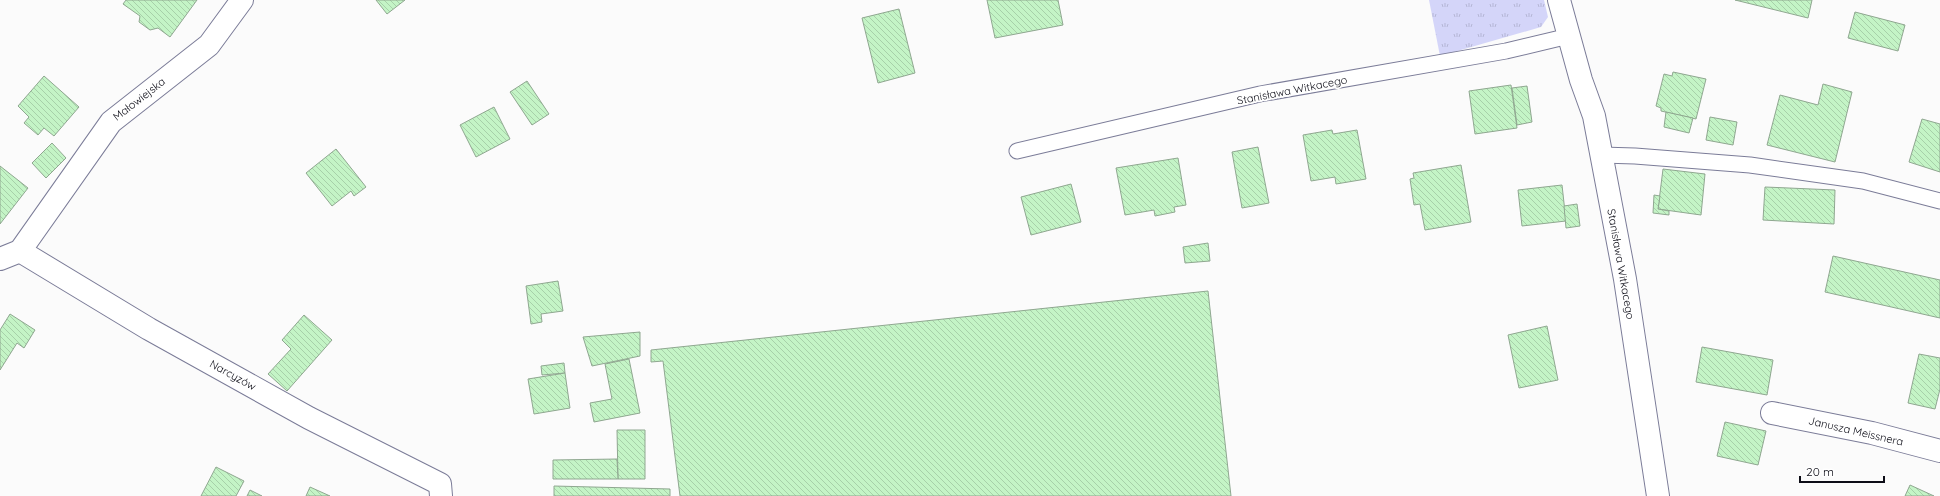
<svg xmlns="http://www.w3.org/2000/svg" width="1940" height="496" viewBox="0 0 1940 496" font-family="Quicksand,sans-serif">
<defs>
<pattern id="grass-tufts" width="24" height="20" patternUnits="userSpaceOnUse"><rect width="24" height="20" fill="#d4d5f9"/><path d="M3 7l-1-3M5 7V3M7 7l1-3M15 17l-1-3M17 17v-4M19 17l1-3" fill="none" stroke="#b5b6d5"/></pattern>
<pattern id="building-back-hatch" width="6" height="6" patternUnits="userSpaceOnUse"><rect width="6" height="6" fill="#c4f4c6"/><path d="M-1 5l2 2M0 0l6 6M5-1l2 2" fill="none" stroke="#a7d0a9"/></pattern>
</defs>
<rect width="100%" height="100%" fill="#fbfbfb"/>
<polygon fill="url(#grass-tufts)" points="1429,0 1544,0 1548,17 1541,27 1440,56"/>
<g fill="url(#building-back-hatch)" stroke="#8fa790">
<polygon points="126,0 197,0 170,37 158,28 150,30 139,22 140,16 123,4"/>
<polygon points="376,0 405,0 387,14"/>
<polygon points="987,0 1058,0 1063,25 995,38"/>
<polygon points="1735,0 1812,0 1808,18"/>
<polygon points="899,9 915,73 878,83 862,18"/>
<polygon points="1855,12 1905,25 1898,51 1848,38"/>
<polygon points="1673,72 1706,79 1696,119 1661,111 1661,108 1656,106 1664,74 1672,76"/>
<polygon points="44,76 79,107 54,136 44,128 38,135 24,123 29,117 18,106"/>
<polygon points="527,81 549,114 532,125 510,92"/>
<polygon points="1823,84 1852,92 1835,162 1767,145 1780,95 1818,105"/>
<polygon points="1511,85 1517,128 1475,134 1469,91"/>
<polygon points="1527,86 1532,122 1517,125 1512,88"/>
<polygon points="494,107 510,139 476,157 460,125"/>
<polygon points="1666,112 1693,118 1689,133 1664,127"/>
<polygon points="1710,117 1737,122 1733,145 1706,140"/>
<polygon points="1922,119 1940,124 1940,172 1909,162"/>
<polygon points="1332,130 1333,134 1357,130 1366,179 1336,184 1335,177 1311,181 1303,135"/>
<polygon points="52,143 66,158 46,178 32,163"/>
<polygon points="1258,147 1269,203 1242,208 1232,152"/>
<polygon points="336,149 366,187 354,196 351,191 332,206 306,173"/>
<polygon points="1178,158 1186,205 1174,207 1175,212 1155,216 1154,210 1125,215 1116,168"/>
<polygon points="1461,165 1471,222 1425,230 1420,204 1414,205 1410,179 1414,178 1413,173"/>
<polygon points="0,166 28,188 0,224"/>
<polygon points="1663,169 1705,174 1701,215 1658,209"/>
<polygon points="1071,184 1081,222 1031,235 1021,197"/>
<polygon points="1562,185 1566,221 1522,226 1518,190"/>
<polygon points="1765,187 1835,190 1834,224 1763,220"/>
<polygon points="1654,195 1660,196 1658,209 1669,211 1669,215 1653,213"/>
<polygon points="1577,204 1580,226 1566,228 1564,206"/>
<polygon points="1208,243 1210,261 1185,263 1183,247"/>
<polygon points="1833,256 1940,280 1940,318 1825,292"/>
<polygon points="558,281 563,311 541,314 542,322 531,324 526,286"/>
<polygon points="1208,291 1231,496 680,496 663,361 651,362 651,350"/>
<polygon points="10,314 35,330 24,348 17,343 0,370 0,330"/>
<polygon points="304,315 332,340 287,391 268,374 291,349 282,340"/>
<polygon points="1547,326 1558,380 1519,388 1508,335"/>
<polygon points="640,332 640,356 592,366 583,337"/>
<polygon points="1702,347 1773,360 1767,395 1696,382"/>
<polygon points="1919,354 1940,358 1940,389 1935,409 1908,403"/>
<polygon points="629,359 640,413 594,422 590,403 612,399 605,364"/>
<polygon points="564,363 565,373 542,375 541,366"/>
<polygon points="565,373 570,408 534,414 528,379"/>
<polygon points="1725,422 1766,431 1758,465 1717,456"/>
<polygon points="617,430 645,430 645,479 618,479"/>
<polygon points="617,459 618,479 553,479 553,460"/>
<polygon points="216,467 244,481 236,496 201,496"/>
<polygon points="1910,485 1934,496 1905,496"/>
<polygon points="554,486 670,489 670,496 554,496"/>
<polygon points="310,487 330,496 306,496"/>
<polygon points="250,490 262,496 247,496"/>
</g>
<g fill="none" stroke-linecap="round" stroke-linejoin="round">
<defs>
<g id="lane">
<polyline points="1017,151 1260,94 1506,51 1569,36"/>
<polyline points="1601,155 1635,156 1750,165 1863,181 1940,201"/>
</g>
<g id="street">
<polyline points="1559,0 1581,80 1594,116 1625,279 1658,496"/>
<polyline points="20,251 149,329 309,418 440,484 441,496"/>
<polyline points="0,259 20,251 111,122 209,45 242,0"/>
<polyline points="1772,413 1872,433 1940,451"/>
</g>
</defs>
<use href="#lane" stroke="#7b7c98" stroke-width="17"/>
<use href="#street" stroke="#7b7c98" stroke-width="24"/>
<use href="#lane" stroke="#fff" stroke-width="15"/>
<use href="#street" stroke="#fff" stroke-width="22"/>
</g>
<g text-anchor="middle" stroke-width="3.5" stroke-linejoin="round" paint-order="stroke">
<g font-size="11" fill="#0d0d17" stroke="#fff">
<text transform="translate(1292 90) rotate(-11)" y="4">Stanisława Witkacego</text>
<text transform="translate(139 99) rotate(-38)" y="4">Małowiejska</text>
<text transform="translate(1621 264) rotate(80)" y="4">Stanisława Witkacego</text>
<text transform="translate(233 375) rotate(29)" y="4">Narcyzów</text>
<text transform="translate(1856 431) rotate(13)" y="4">Janusza Meissnera</text>
</g>
</g>
<path d="M1800 476v6h84v-6" fill="none" stroke="#0d0d17" stroke-width="2"/>
<text x="1806" y="476" font-size="12" fill="#0d0d17" stroke="#ffffff" stroke-width="3" paint-order="stroke">20 m</text>
</svg>
